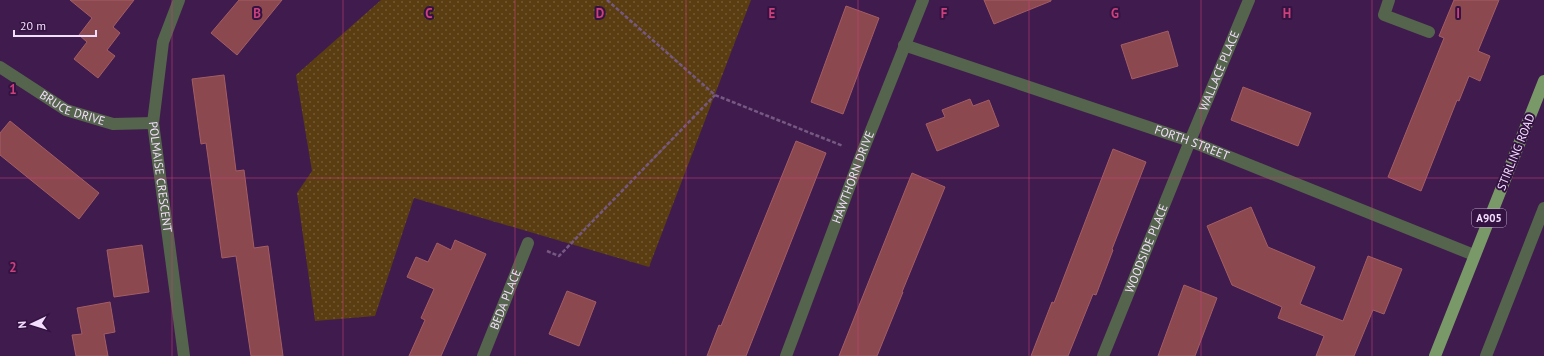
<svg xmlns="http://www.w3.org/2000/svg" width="1544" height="356" viewBox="0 0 1544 356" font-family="'PT Sans',sans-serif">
<defs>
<pattern id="green-dots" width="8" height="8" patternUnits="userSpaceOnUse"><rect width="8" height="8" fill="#5a3e12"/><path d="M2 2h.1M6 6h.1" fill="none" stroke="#725935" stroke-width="1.8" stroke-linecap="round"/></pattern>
</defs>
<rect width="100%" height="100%" fill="#3f1c4d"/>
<polygon fill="url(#green-dots)" points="381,0 751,0 649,267 414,198 375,316 315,321 297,193 312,171 296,75"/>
<g fill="#8c484f" stroke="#a45d64">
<polygon points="70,0 134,0 113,27 120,33 107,50 115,56 98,78 74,59 87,42 79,35 92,18"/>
<polygon points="239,0 282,0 237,55 211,33"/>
<polygon points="984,0 1051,0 1051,1 994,24"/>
<polygon points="1454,0 1499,0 1478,51 1490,56 1480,81 1469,76 1459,101 1457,100 1421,191 1388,177 1444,38 1439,36"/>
<polygon points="846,6 879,18 843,114 811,102"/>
<polygon points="1168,31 1178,66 1132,79 1121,45"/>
<polygon points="224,75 236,171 244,170 254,248 268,246 283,356 251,356 236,256 222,258 206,143 201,144 192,79"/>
<polygon points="1243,87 1311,113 1298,146 1231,120"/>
<polygon points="970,99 973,106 989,100 999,126 937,151 926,124 945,117 942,110"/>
<polygon points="10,121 99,193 79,219 0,155 0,133"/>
<polygon points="796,141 826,153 746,356 707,356 719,325 721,326"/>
<polygon points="1113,149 1146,162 1112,249 1113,250 1096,295 1093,294 1068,356 1031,356 1052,302 1054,303"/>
<polygon points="912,173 945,187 902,292 903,292 877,356 839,356"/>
<polygon points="1251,207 1268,247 1315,267 1300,304 1343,321 1368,256 1402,269 1384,314 1373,310 1354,356 1316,356 1324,336 1278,318 1282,307 1232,285 1207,226"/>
<polygon points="455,240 486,254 441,356 409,356 425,320 421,318 434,289 407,277 416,257 428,262 437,243 451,250"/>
<polygon points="142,245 149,292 114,297 107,250"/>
<polygon points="1184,285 1217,298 1195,356 1158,356"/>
<polygon points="567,291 596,302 579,346 549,334"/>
<polygon points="110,302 115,332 104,334 108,356 76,356 72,335 82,334 77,308"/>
</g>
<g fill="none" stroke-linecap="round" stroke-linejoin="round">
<g stroke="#775883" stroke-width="2.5" stroke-dasharray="4 2" stroke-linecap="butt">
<polyline points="607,0 715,95 843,146"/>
<polyline points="547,251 559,256 715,95"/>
</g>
<g stroke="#55644c" stroke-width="12">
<path id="s1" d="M179 0 163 42 153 123 184 356"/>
<polyline points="1389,0 1384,15 1429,32"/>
<path id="s2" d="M904 45 1190 141 1474 255"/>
<path id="s3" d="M0 67 66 110 113 124 153 123"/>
<path id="s4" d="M483 356 528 243"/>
<path id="s5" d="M786 356 862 153 923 0"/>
<path id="s6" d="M1103 356 1190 141 1249 0"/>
<polyline points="1486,356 1544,208"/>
</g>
<polyline stroke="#7a9968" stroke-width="12" points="1435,356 1544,81"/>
</g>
<path fill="none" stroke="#cc407b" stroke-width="1" stroke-opacity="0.55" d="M172 0V356M343 0V356M515 0V356M686 0V356M858 0V356M1029 0V356M1201 0V356M1372 0V356M0 178H1544"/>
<g text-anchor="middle" stroke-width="4" stroke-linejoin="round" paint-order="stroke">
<rect fill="#341242" stroke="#baa1c5" stroke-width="1" x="1472" y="209" width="34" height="18" rx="3"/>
<g font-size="11" font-weight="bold" fill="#f3defd">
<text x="1489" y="222">A905</text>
</g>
<g font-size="12" fill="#f3defd" stroke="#341242">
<text dy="4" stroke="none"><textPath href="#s6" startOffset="308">WALLACE PLACE</textPath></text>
<text dy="4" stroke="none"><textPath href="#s3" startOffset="84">BRUCE DRIVE</textPath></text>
<text dy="4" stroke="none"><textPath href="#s2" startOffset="304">FORTH STREET</textPath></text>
<text transform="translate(1516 152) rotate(-68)" y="4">STIRLING ROAD</text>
<text dy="4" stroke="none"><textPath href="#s1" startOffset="181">POLMAISE CRESCENT</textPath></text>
<text dy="4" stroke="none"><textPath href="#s5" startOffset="191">HAWTHORN DRIVE</textPath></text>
<text dy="4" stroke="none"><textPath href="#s6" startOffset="116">WOODSIDE PLACE</textPath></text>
<text dy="4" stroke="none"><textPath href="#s4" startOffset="61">BEDA PLACE</textPath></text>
</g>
</g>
<g font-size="13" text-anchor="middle" font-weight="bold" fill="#cc407b" stroke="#341242" stroke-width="4" stroke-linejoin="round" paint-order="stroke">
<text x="257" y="18">B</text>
<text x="429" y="18">C</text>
<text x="600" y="18">D</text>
<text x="772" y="18">E</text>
<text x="944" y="18">F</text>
<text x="1115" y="18">G</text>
<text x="1287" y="18">H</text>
<text x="1458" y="18">I</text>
<text x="13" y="94">1</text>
<text x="13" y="272">2</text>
</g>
<g transform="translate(32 324) rotate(266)" stroke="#341242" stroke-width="3" paint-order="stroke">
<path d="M0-3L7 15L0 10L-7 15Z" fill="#f3defd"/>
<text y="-6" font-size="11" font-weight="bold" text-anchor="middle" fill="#f3defd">N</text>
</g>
<path d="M14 30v6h82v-6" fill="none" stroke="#f3defd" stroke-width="2"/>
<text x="20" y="30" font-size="12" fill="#f3defd" stroke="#341242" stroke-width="3" paint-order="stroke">20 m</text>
</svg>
